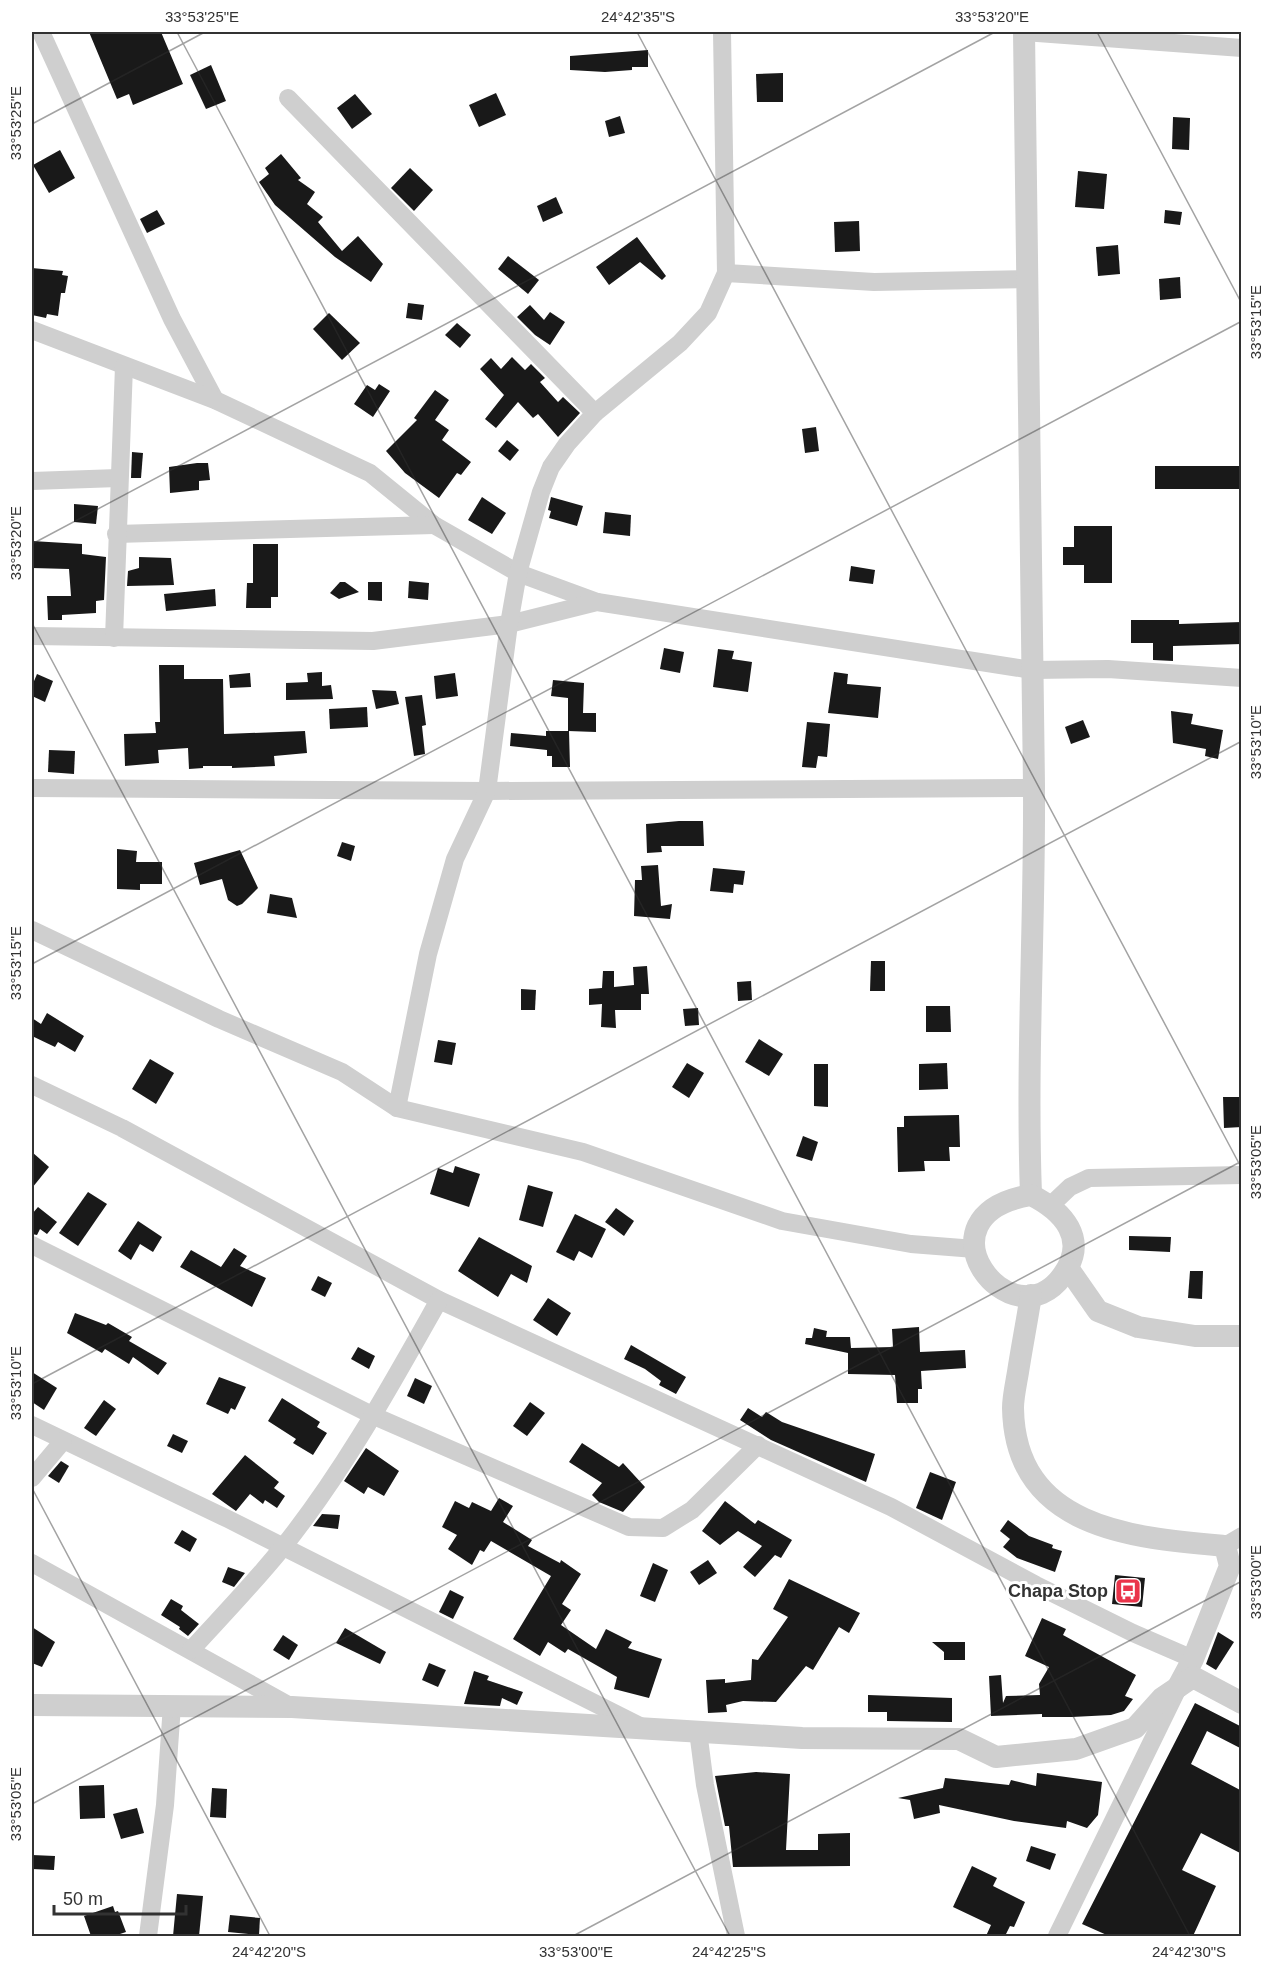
<svg xmlns="http://www.w3.org/2000/svg" width="1273" height="1968" viewBox="0 0 1273 1968" font-family="Arial,sans-serif">
<rect width="100%" height="100%" fill="#fff"/>
<g fill="#191919">
<polygon points="89,32 161,32 183,84 133,105 129,94 117,99"/>
<polygon points="648,50 648,67 632,67 632,70 605,72 570,70 570,56"/>
<polygon points="211,65 226,101 206,109 190,75"/>
<polygon points="783,73 783,102 757,102 756,74"/>
<polygon points="496,93 506,115 479,127 469,105"/>
<polygon points="355,94 372,114 352,129 337,108"/>
<polygon points="620,116 625,133 609,137 605,121"/>
<polygon points="1173,117 1190,118 1189,150 1172,149"/>
<polygon points="60,150 75,178 49,193 33,165"/>
<polygon points="281,154 301,178 298,180 315,192 307,204 323,217 318,222 342,251 358,236 383,264 371,282 335,257 275,205 259,182 269,174 265,168"/>
<polygon points="410,168 433,190 414,211 391,188"/>
<polygon points="1078,171 1107,174 1104,209 1075,207"/>
<polygon points="556,197 563,213 543,222 537,206"/>
<polygon points="157,210 165,224 147,233 140,219"/>
<polygon points="1165,210 1182,212 1180,225 1164,223"/>
<polygon points="859,221 860,251 835,252 834,222"/>
<polygon points="637,237 666,276 662,280 640,262 609,285 596,267"/>
<polygon points="1118,245 1120,274 1098,276 1096,247"/>
<polygon points="508,256 539,280 528,294 498,269"/>
<polygon points="32,268 63,271 62,275 68,276 65,293 61,293 58,316 47,314 46,318 32,315"/>
<polygon points="1180,277 1181,298 1160,300 1159,279"/>
<polygon points="408,303 424,305 422,320 406,318"/>
<polygon points="530,305 544,320 550,312 565,322 550,345 535,335 517,317"/>
<polygon points="329,313 360,343 342,360 313,329"/>
<polygon points="457,323 471,335 460,348 445,335"/>
<polygon points="512,357 525,370 531,364 545,378 540,382 558,402 563,397 580,413 558,437 538,414 533,418 518,402 496,428 485,419 504,395 480,369 491,358 501,369"/>
<polygon points="379,384 390,391 373,417 354,404 367,385 375,390"/>
<polygon points="435,390 449,400 435,420 449,430 442,440 471,462 461,475 457,473 439,498 405,473 386,451 417,420 414,418"/>
<polygon points="816,427 819,451 805,453 802,429"/>
<polygon points="507,440 519,450 510,461 498,451"/>
<polygon points="132,452 143,453 141,478 131,478"/>
<polygon points="197,463 208,463 210,480 199,481 199,490 170,493 169,467"/>
<rect x="1155" y="466" width="87" height="23"/>
<polygon points="482,497 506,513 492,534 468,520"/>
<polygon points="551,497 583,506 577,526 549,518 551,511 548,510"/>
<polygon points="74,504 98,506 96,524 74,522"/>
<polygon points="605,512 631,515 630,536 603,533"/>
<polygon points="1074,526 1112,526 1112,583 1084,583 1084,565 1063,565 1063,547 1074,547"/>
<polygon points="32,541 82,544 82,554 106,557 104,600 96,601 96,613 62,615 62,620 48,620 47,596 71,596 69,569 32,568"/>
<polygon points="253,544 278,544 278,597 271,597 271,608 246,608 247,583 253,583"/>
<polygon points="139,557 171,558 174,585 127,586 128,571 139,568"/>
<polygon points="851,566 875,570 873,584 849,581"/>
<polygon points="409,581 429,583 428,600 408,598"/>
<polygon points="340,582 345,582 359,592 339,599 330,593"/>
<polygon points="368,582 382,582 382,601 368,600"/>
<polygon points="215,589 216,606 166,611 164,594"/>
<polygon points="1131,620 1179,620 1179,624 1242,622 1242,644 1173,646 1173,661 1153,660 1153,643 1131,643"/>
<polygon points="664,648 684,652 680,673 660,669"/>
<polygon points="718,649 734,651 732,659 752,662 748,692 713,687"/>
<polygon points="159,665 184,665 184,679 223,679 224,734 305,731 307,753 274,756 275,766 232,768 232,766 203,766 203,768 189,769 188,748 158,750 159,763 125,766 124,734 156,733 155,722 160,722"/>
<polygon points="322,672 322,686 331,685 333,699 286,700 286,683 308,682 307,673"/>
<polygon points="834,672 848,674 847,684 881,687 878,718 828,713"/>
<polygon points="250,673 251,687 230,688 229,675"/>
<polygon points="455,673 458,696 436,699 434,676"/>
<polygon points="37,674 53,681 45,702 32,696 32,686"/>
<polygon points="553,680 584,683 583,713 596,713 596,732 568,731 568,698 551,696"/>
<polygon points="372,690 396,691 399,704 376,709"/>
<polygon points="422,695 426,725 422,726 425,754 414,756 405,697"/>
<polygon points="367,707 368,727 330,729 329,709"/>
<polygon points="1171,711 1193,714 1191,724 1223,730 1218,759 1205,756 1206,749 1173,743"/>
<polygon points="1083,720 1090,737 1071,744 1065,727"/>
<polygon points="807,722 830,724 827,757 818,756 816,768 802,767"/>
<polygon points="546,731 569,731 570,767 552,767 552,756 547,756 547,750 510,746 511,733 546,736"/>
<polygon points="49,750 75,751 74,774 48,772"/>
<polygon points="679,821 703,821 704,846 661,846 662,852 647,853 646,824"/>
<polygon points="342,842 355,846 351,861 337,856"/>
<polygon points="117,849 137,851 136,862 162,862 162,884 140,884 140,890 117,889"/>
<polygon points="240,850 258,888 242,904 237,906 228,900 222,879 200,885 194,863"/>
<polygon points="658,865 661,906 672,904 670,919 634,916 635,880 642,880 641,866"/>
<polygon points="713,868 745,871 743,885 734,884 733,893 710,891"/>
<polygon points="270,894 292,898 297,918 267,913"/>
<polygon points="871,961 885,961 885,991 870,991"/>
<polygon points="647,966 649,994 641,994 641,1010 615,1010 616,1028 601,1027 602,1004 589,1005 589,989 602,988 603,971 614,971 614,987 634,985 633,967"/>
<polygon points="751,981 752,1000 738,1001 737,982"/>
<polygon points="521,989 536,990 535,1010 521,1010"/>
<polygon points="926,1006 950,1006 951,1032 926,1032"/>
<polygon points="698,1008 699,1025 685,1026 683,1009"/>
<polygon points="47,1013 84,1036 75,1052 58,1042 55,1047 32,1036 32,1018 41,1024"/>
<polygon points="759,1039 783,1054 769,1076 745,1062"/>
<polygon points="438,1040 456,1043 452,1065 434,1062"/>
<polygon points="150,1059 174,1073 156,1104 132,1089"/>
<polygon points="687,1063 704,1073 689,1098 672,1087"/>
<polygon points="947,1063 948,1089 919,1090 919,1064"/>
<polygon points="814,1064 828,1064 828,1107 814,1106"/>
<polygon points="1223,1097 1242,1097 1242,1127 1224,1128"/>
<polygon points="959,1115 960,1147 949,1147 950,1161 924,1161 925,1171 898,1172 897,1127 904,1127 904,1116"/>
<polygon points="803,1136 818,1142 812,1161 796,1156"/>
<polygon points="32,1152 49,1167 32,1188"/>
<polygon points="455,1166 480,1174 469,1207 430,1194 438,1168 453,1173"/>
<polygon points="528,1185 553,1192 543,1227 519,1220"/>
<polygon points="88,1192 107,1204 78,1246 59,1233"/>
<polygon points="38,1207 57,1222 47,1234 40,1229 37,1235 32,1234 32,1214"/>
<polygon points="616,1208 634,1221 624,1236 605,1222"/>
<polygon points="575,1214 606,1229 592,1258 579,1251 574,1261 556,1252"/>
<polygon points="138,1221 162,1237 153,1252 140,1244 131,1260 118,1251"/>
<polygon points="1129,1236 1171,1237 1170,1252 1129,1250"/>
<polygon points="479,1237 532,1266 527,1283 511,1274 498,1297 458,1271"/>
<polygon points="234,1248 247,1256 240,1266 266,1278 252,1307 180,1267 191,1250 221,1267"/>
<polygon points="1190,1271 1203,1271 1202,1299 1188,1298"/>
<polygon points="318,1276 332,1283 325,1297 311,1290"/>
<polygon points="548,1298 571,1313 557,1336 533,1320"/>
<polygon points="75,1313 106,1325 108,1323 132,1337 129,1341 167,1363 158,1375 133,1357 129,1364 105,1349 102,1353 67,1333"/>
<polygon points="919,1327 920,1352 965,1350 966,1368 921,1371 922,1389 918,1389 918,1403 897,1403 895,1375 848,1374 848,1353 805,1344 806,1338 812,1338 814,1328 827,1331 826,1337 850,1337 851,1348 893,1347 892,1329"/>
<polygon points="631,1345 686,1377 676,1394 659,1385 661,1381 645,1369 624,1359"/>
<polygon points="358,1347 375,1356 369,1369 351,1359"/>
<polygon points="32,1372 57,1388 44,1410 32,1402"/>
<polygon points="219,1377 246,1387 235,1410 231,1408 228,1414 206,1404"/>
<polygon points="415,1378 432,1386 424,1404 407,1396"/>
<polygon points="282,1398 320,1422 317,1427 327,1433 313,1455 293,1443 296,1439 268,1421"/>
<polygon points="104,1400 116,1409 96,1436 84,1428"/>
<polygon points="530,1402 545,1413 527,1436 513,1426"/>
<polygon points="748,1408 762,1417 766,1412 782,1422 875,1454 866,1482 771,1440 740,1420"/>
<polygon points="173,1434 188,1441 182,1453 167,1446"/>
<polygon points="582,1443 619,1467 623,1463 645,1487 623,1512 599,1502 592,1495 602,1483 569,1462"/>
<polygon points="366,1448 399,1471 384,1496 368,1487 364,1494 344,1481"/>
<polygon points="245,1455 279,1482 274,1488 285,1496 277,1508 265,1500 263,1504 250,1494 236,1511 212,1494"/>
<polygon points="61,1461 69,1466 59,1483 48,1476"/>
<polygon points="930,1472 956,1482 942,1520 916,1508"/>
<polygon points="499,1498 513,1506 503,1522 532,1540 528,1546 560,1563 561,1560 581,1574 562,1604 571,1610 561,1625 596,1649 606,1629 632,1642 628,1648 662,1659 649,1698 614,1689 617,1677 568,1649 565,1653 548,1642 540,1656 513,1639 551,1576 491,1541 484,1552 480,1550 472,1565 448,1549 457,1535 442,1527 455,1501 469,1508 472,1502 491,1511"/>
<polygon points="725,1501 755,1524 758,1520 792,1540 781,1558 775,1555 755,1577 743,1567 762,1546 738,1531 720,1545 702,1531"/>
<polygon points="322,1514 340,1515 338,1529 313,1526"/>
<polygon points="1008,1520 1029,1536 1053,1545 1052,1548 1062,1551 1055,1572 1017,1558 1003,1547 1010,1539 1000,1531"/>
<polygon points="182,1530 197,1539 190,1552 174,1543"/>
<polygon points="708,1560 717,1573 699,1585 690,1572"/>
<polygon points="653,1563 668,1570 655,1602 640,1596"/>
<polygon points="228,1567 245,1573 234,1587 222,1582"/>
<polygon points="1115,1575 1145,1578 1142,1607 1112,1604"/>
<polygon points="789,1579 860,1613 849,1633 839,1627 813,1670 806,1666 776,1702 743,1701 726,1705 727,1712 708,1713 706,1680 725,1679 725,1683 751,1680 752,1659 758,1660 788,1617 773,1609"/>
<polygon points="450,1590 464,1597 453,1619 439,1612"/>
<polygon points="171,1599 183,1606 181,1610 199,1624 188,1636 179,1629 180,1627 161,1615"/>
<polygon points="1042,1618 1066,1629 1063,1635 1136,1675 1125,1696 1133,1699 1124,1711 1111,1715 1072,1717 1042,1717 1042,1714 991,1716 989,1676 1001,1675 1003,1703 1006,1696 1040,1695 1039,1684 1049,1667 1025,1656"/>
<polygon points="32,1627 55,1642 42,1667 32,1663"/>
<polygon points="345,1628 386,1652 380,1664 336,1643"/>
<polygon points="1218,1632 1234,1642 1216,1670 1206,1664"/>
<polygon points="283,1635 298,1645 289,1660 273,1650"/>
<polygon points="932,1642 965,1642 965,1660 944,1660 944,1652"/>
<polygon points="429,1663 446,1670 438,1687 422,1680"/>
<polygon points="474,1671 489,1676 487,1680 523,1692 517,1705 502,1698 500,1706 464,1704"/>
<polygon points="868,1695 952,1698 952,1722 887,1721 887,1712 868,1712"/>
<polygon points="1195,1703 1242,1727 1242,1749 1207,1731 1191,1764 1242,1791 1242,1854 1201,1833 1182,1870 1216,1886 1193,1936 1109,1936 1082,1924"/>
<polygon points="756,1772 790,1774 786,1850 818,1850 818,1834 850,1833 850,1866 733,1867 729,1826 725,1826 715,1776"/>
<polygon points="1037,1773 1102,1782 1098,1815 1087,1828 1067,1821 1066,1828 1014,1821 939,1805 940,1813 914,1819 910,1800 898,1798 943,1788 945,1778 1009,1785 1011,1780 1036,1786"/>
<polygon points="104,1785 105,1818 80,1819 79,1786"/>
<polygon points="212,1788 227,1789 226,1818 210,1817"/>
<polygon points="137,1808 144,1833 121,1839 113,1814"/>
<polygon points="1031,1846 1056,1854 1050,1870 1026,1861"/>
<polygon points="32,1855 55,1856 54,1870 32,1869"/>
<polygon points="972,1866 997,1878 993,1886 1025,1902 1014,1927 1010,1926 1005,1936 986,1936 991,1925 953,1907"/>
<polygon points="177,1894 203,1896 199,1936 173,1936"/>
<polygon points="113,1906 115,1912 118,1911 126,1932 114,1936 91,1936 84,1916"/>
<polygon points="230,1915 260,1918 259,1935 228,1932"/>
</g>
<g fill="none" stroke-linecap="round" stroke-linejoin="round">
<g stroke="#cfcfcf" stroke-width="18">
<polyline points="41,32 172,319 215,400"/>
<polyline points="1024,32 1242,48"/>
<polyline points="288,98 595,413"/>
<polyline points="726,273 874,282 1025,279"/>
<polyline points="32,330 215,400 370,473 434,525 518,573 597,602"/>
<polyline points="32,481 118,478"/>
<polyline points="116,534 434,525"/>
<polyline points="32,636 373,641 509,624 597,602 1032,670 1108,669 1242,678"/>
<polyline points="114,638 124,366"/>
<polyline points="32,788 487,791 1034,788"/>
<polyline points="32,930 219,1019 342,1072 397,1108 583,1152 782,1221 911,1244 975,1249"/>
<polyline points="32,1085 122,1128 439,1300 891,1507 1036,1585 1133,1633 1193,1659"/>
<polyline points="397,1108 428,954 455,859 487,791 509,624 518,573 541,492 551,467 567,444 595,413 680,343 708,313 726,273 722,32"/>
<polyline points="1051,1205 1070,1187 1089,1178 1242,1175"/>
<polyline points="32,1245 374,1416 629,1527 663,1528 692,1510 758,1445"/>
<polyline points="32,1425 228,1519 640,1726"/>
<polyline points="32,1478 63,1441"/>
<polyline points="1225,1546 1242,1536"/>
<polyline points="32,1563 292,1707"/>
<path d="M191 1650C222 1616 254 1583 283 1547 344 1471 391 1385 439 1300"/>
<polyline points="698,1731 705,1785 736,1936"/>
<polyline points="148,1936 165,1805 172,1705"/>
<polyline points="1057,1936 1177,1690"/>
</g>
<g stroke="#cfcfcf" stroke-width="22">
<path d="M1024 32C1025 283 1032 534 1034 786 1035 922 1026 1058 1031 1195"/>
<path d="M1031 1195C1063 1211 1089 1239 1063 1275 1012 1347 910 1215 1031 1195Z"/>
<polyline points="1068,1268 1098,1311 1138,1327 1195,1336 1242,1336"/>
<path d="M1031 1295C1027 1321 1022 1346 1018 1372 1016 1384 1013 1397 1013 1408 1015 1529 1133 1538 1225 1546L1230 1566 1193 1659 1178 1687"/>
<polyline points="32,1705 292,1707 802,1738 959,1739 996,1757 1076,1749 1135,1728 1162,1698 1193,1677 1242,1703"/>
</g>
</g>
<path fill="none" stroke="#323232" stroke-width="1.5" stroke-opacity="0.45" d="M177 32 1190 1936M637 32 1242 1169M1097 32 1242 304M32 124 205 32M32 544 995 32M32 623 730 1936M32 964 1242 321M32 1384 1242 741M32 1488 270 1936M32 1804 1242 1161M573 1936 1242 1581"/>
<defs>
<symbol id="bus-square" viewBox="-11 -11 22 22"><rect x="-9" y="-9" width="18" height="18" rx="4" fill="#ea344a" stroke="#fff"/><path d="M-5-6H5V4H4V6H2V4H-2V6H-4V4H-5ZM-3.5-4V0h7V-4ZM-3.5 1.2v1.5H-2V1.2ZM2 1.2v1.5H3.5V1.2Z" fill="#fff"/></symbol>
</defs>
<g fill-rule="evenodd">
<use href="#bus-square" x="1113" y="1576" width="30" height="30"/>
</g>
<g text-anchor="middle" stroke-width="6" stroke-linejoin="round" paint-order="stroke">
<g font-size="18" font-weight="bold" fill="#323232" stroke="#fff" text-anchor="end">
<text x="1108" y="1597">Chapa Stop</text>
</g>
</g>
<rect width="1273" height="1968" fill="none" stroke="#ffffff" stroke-width="66"/>
<path d="M54 1905v9h132v-9" fill="none" stroke="#323232" stroke-width="3"/>
<text x="63" y="1905" font-size="18" fill="#323232" stroke="#ffffff" stroke-width="4.5" paint-order="stroke">50 m</text>
<rect x="33" y="33" width="1207" height="1902" fill="none" stroke="#323232" stroke-width="2"/>
<g font-size="15" text-anchor="middle" fill="#323232">
<text x="202" y="22">33°53'25"E</text>
<text x="638" y="22">24°42'35"S</text>
<text x="992" y="22">33°53'20"E</text>
<text transform="translate(16 123) rotate(-90)" y="5">33°53'25"E</text>
<text transform="translate(1256 322) rotate(-90)" y="5">33°53'15"E</text>
<text transform="translate(16 543) rotate(-90)" y="5">33°53'20"E</text>
<text transform="translate(1256 742) rotate(-90)" y="5">33°53'10"E</text>
<text transform="translate(16 963) rotate(-90)" y="5">33°53'15"E</text>
<text transform="translate(1256 1162) rotate(-90)" y="5">33°53'05"E</text>
<text transform="translate(16 1383) rotate(-90)" y="5">33°53'10"E</text>
<text transform="translate(1256 1582) rotate(-90)" y="5">33°53'00"E</text>
<text transform="translate(16 1804) rotate(-90)" y="5">33°53'05"E</text>
<text x="269" y="1957">24°42'20"S</text>
<text x="576" y="1957">33°53'00"E</text>
<text x="729" y="1957">24°42'25"S</text>
<text x="1189" y="1957">24°42'30"S</text>
</g>
</svg>
